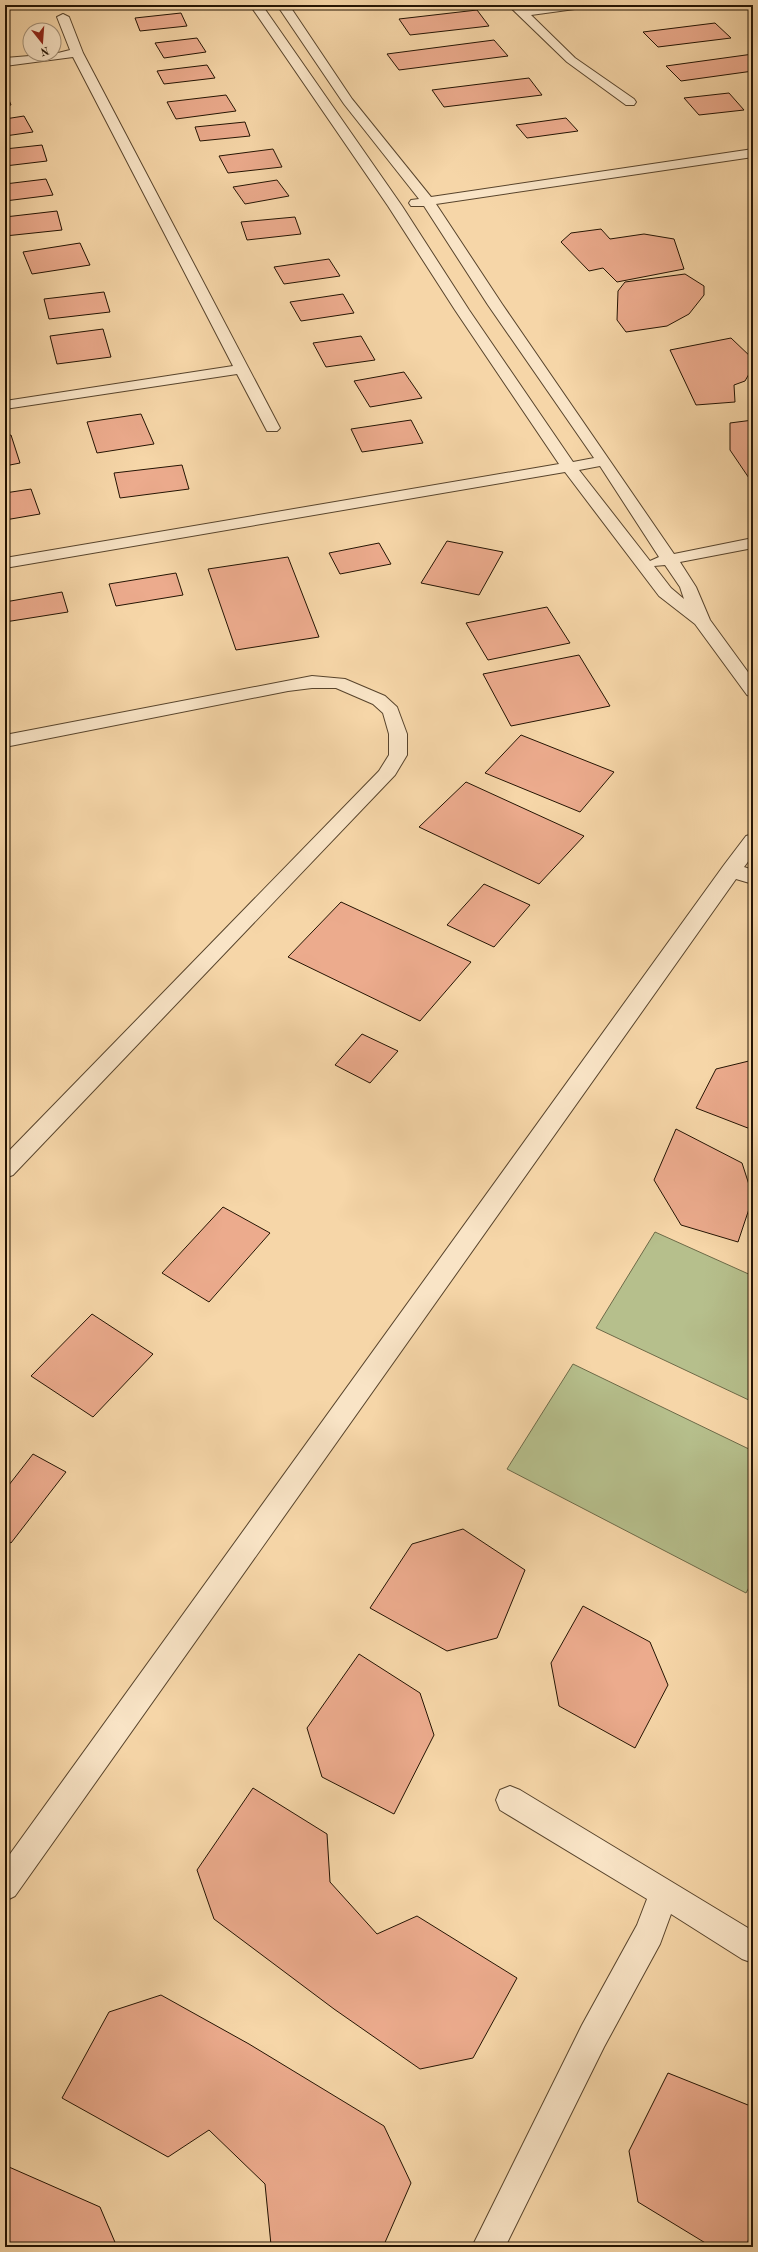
<svg xmlns="http://www.w3.org/2000/svg" width="758" height="2252" viewBox="0 0 758 2252" font-family="'Old Standard TT',serif">
<rect width="100%" height="100%" fill="#f6d6a8"/>
<filter id="stains"><feTurbulence type="fractalNoise" baseFrequency=".005" numOctaves="4"/><feColorMatrix values="0 0 0 0 .2 0 0 0 0 .09 0 0 0 0 .02 0 0 0 .5 -.17"/></filter>
<radialGradient id="worn" r=".72"><stop offset=".6" stop-color="#630" stop-opacity="0"/><stop offset="1" stop-color="#630" stop-opacity=".3"/></radialGradient>
<g fill="#b6bf8c" stroke="#6d6a48">
<polygon points="655,1232 753,1276 753,1402 596,1328"/>
<polygon points="573,1364 753,1451 753,1580 746,1593 507,1469"/>
</g>
<g fill="#ecab8d" stroke="#241403">
<polygon points="477,10 489,26 410,35 399,19"/>
<polygon points="181,13 187,26 140,31 135,18"/>
<polygon points="715,23 731,38 658,47 643,32"/>
<polygon points="197,38 206,52 164,58 155,43"/>
<polygon points="494,40 508,56 399,70 387,54"/>
<polygon points="753,54 753,71 681,81 666,66"/>
<polygon points="207,65 215,78 164,84 157,71"/>
<polygon points="529,78 542,95 444,107 432,90"/>
<polygon points="5,90 11,105 5,106"/>
<polygon points="729,93 744,110 699,115 684,98"/>
<polygon points="226,95 236,111 176,119 167,102"/>
<polygon points="24,116 33,132 5,136 5,119"/>
<polygon points="566,118 578,131 527,138 516,125"/>
<polygon points="245,122 250,136 200,141 195,127"/>
<polygon points="42,145 47,161 5,166 5,149"/>
<polygon points="273,149 282,167 228,173 219,156"/>
<polygon points="46,179 53,195 5,201 5,184"/>
<polygon points="277,180 289,196 245,204 233,187"/>
<polygon points="57,211 62,230 5,236 5,217"/>
<polygon points="295,217 301,234 247,240 241,222"/>
<polygon points="601,229 610,239 644,234 674,239 684,269 617,282 603,268 589,271 561,242 571,233"/>
<polygon points="80,243 90,265 32,274 23,252"/>
<polygon points="329,259 340,276 284,284 274,267"/>
<polygon points="685,274 704,286 704,295 689,314 667,326 626,332 617,320 618,291 625,282"/>
<polygon points="104,292 110,312 49,319 44,299"/>
<polygon points="343,294 354,313 301,321 290,302"/>
<polygon points="103,329 111,357 57,364 50,336"/>
<polygon points="361,336 375,360 326,367 313,343"/>
<polygon points="731,338 753,359 753,367 745,381 734,385 735,402 696,405 670,350"/>
<polygon points="404,372 422,398 370,407 354,381"/>
<polygon points="141,414 154,444 97,453 87,422"/>
<polygon points="411,420 423,443 362,452 351,429"/>
<polygon points="753,420 753,484 730,450 730,423"/>
<polygon points="11,435 20,463 5,466 5,436"/>
<polygon points="182,465 189,489 120,498 114,473"/>
<polygon points="31,489 40,514 5,520 5,493"/>
<polygon points="447,541 503,552 479,595 421,583"/>
<polygon points="379,543 391,564 340,574 329,553"/>
<polygon points="288,557 319,637 236,650 208,569"/>
<polygon points="176,573 183,595 116,606 109,584"/>
<polygon points="62,592 68,612 5,622 5,602"/>
<polygon points="547,607 570,643 488,660 466,623"/>
<polygon points="579,655 610,706 511,726 483,674"/>
<polygon points="521,735 614,772 580,812 485,773"/>
<polygon points="466,782 584,836 539,884 419,827"/>
<polygon points="484,884 530,905 494,947 447,925"/>
<polygon points="341,902 471,962 420,1021 288,957"/>
<polygon points="362,1034 398,1051 370,1083 335,1065"/>
<polygon points="753,1060 753,1130 696,1108 716,1069"/>
<polygon points="676,1129 742,1163 753,1197 738,1242 681,1225 654,1180"/>
<polygon points="223,1207 270,1233 209,1302 162,1273"/>
<polygon points="92,1314 153,1354 93,1417 31,1376"/>
<polygon points="33,1454 66,1472 11,1543 5,1539 5,1490"/>
<polygon points="463,1529 525,1570 497,1638 447,1651 370,1608 412,1544"/>
<polygon points="583,1606 650,1642 668,1685 635,1748 559,1706 551,1663"/>
<polygon points="359,1654 420,1693 434,1735 394,1814 322,1777 307,1728"/>
<polygon points="253,1788 327,1834 330,1882 377,1934 417,1916 517,1978 473,2058 420,2069 334,2009 214,1919 197,1870"/>
<polygon points="161,1995 249,2044 384,2126 411,2183 383,2247 274,2247 271,2245 265,2184 209,2130 168,2157 62,2098 109,2012"/>
<polygon points="668,2073 753,2107 753,2227 746,2247 712,2247 638,2202 629,2151"/>
<polygon points="9,2167 100,2207 117,2247 5,2247 5,2177"/>
</g>
<g fill="none" stroke-linecap="round" stroke-linejoin="round">
<defs>
<g id="minor">
<path d="M250 5H262L402 206 469 310 573 462 594 458 488 305 424 206H411L409 203 411 200 419 199 344 104 277 5H289L352 99 431 197 753 149V157L436 204 502 304 674 554 753 538V548L680 562 696 587 710 620 753 679V697L747 695 695 624 659 596 565 472 5 568V558L559 464 455 310 388 206ZM600 466 659 557 650 561 579 470ZM665 565 680 587 684 599 671 588 654 566Z"/>
<polygon points="508,5 520,5 525,9 557,5 588,5 582,8 531,15 575,58 634,99 636,102 634,105 626,105 567,62"/>
<polygon points="63,14 69,17 83,53 280,428 277,431 267,431 237,374 5,409 5,401 233,366 73,57 5,66 5,58 54,54 70,50 57,17"/>
<polygon points="312,676 345,679 385,696 397,707 407,734 407,755 395,775 13,1175 5,1178 5,1155 379,771 389,755 389,734 383,713 373,704 336,688 312,688 288,691 5,747 5,735"/>
<polygon points="753,834 753,855 744,867 753,870 753,884 736,879 15,1896 5,1901 5,1861 724,865 746,836"/>
<polygon points="510,1786 520,1790 753,1931 753,1963 742,1959 671,1914 660,1944 604,2047 505,2247 472,2247 582,2025 637,1925 647,1899 500,1810 496,1800 500,1790"/>
</g>
</defs>
<use href="#minor" stroke="#58442c" stroke-width="2"/>
<use href="#minor" fill="#f9e4c6" fill-rule="evenodd"/>
</g>
<rect width="758" height="2252" fill="none" stroke="#f6d6a8" stroke-width="20"/>
<rect x="6" y="6" width="746" height="2240" fill="none" stroke="#241403" stroke-width="2"/>
<rect x="10" y="10" width="738" height="2232" fill="none" stroke="#241403"/>
<g transform="translate(42 42) rotate(163)"><circle r="19" fill="#f9e4c6" stroke="#a49178"/>
<path d="M0-3L7 15L0 10L-7 15Z" fill="#8f2418"/>
<text y="-6" font-size="11" font-weight="bold" text-anchor="middle" fill="#241403">N</text>
</g>
<rect width="100%" height="100%" filter="url(#stains)"/>
<rect width="100%" height="100%" fill="url(#worn)"/>
</svg>
